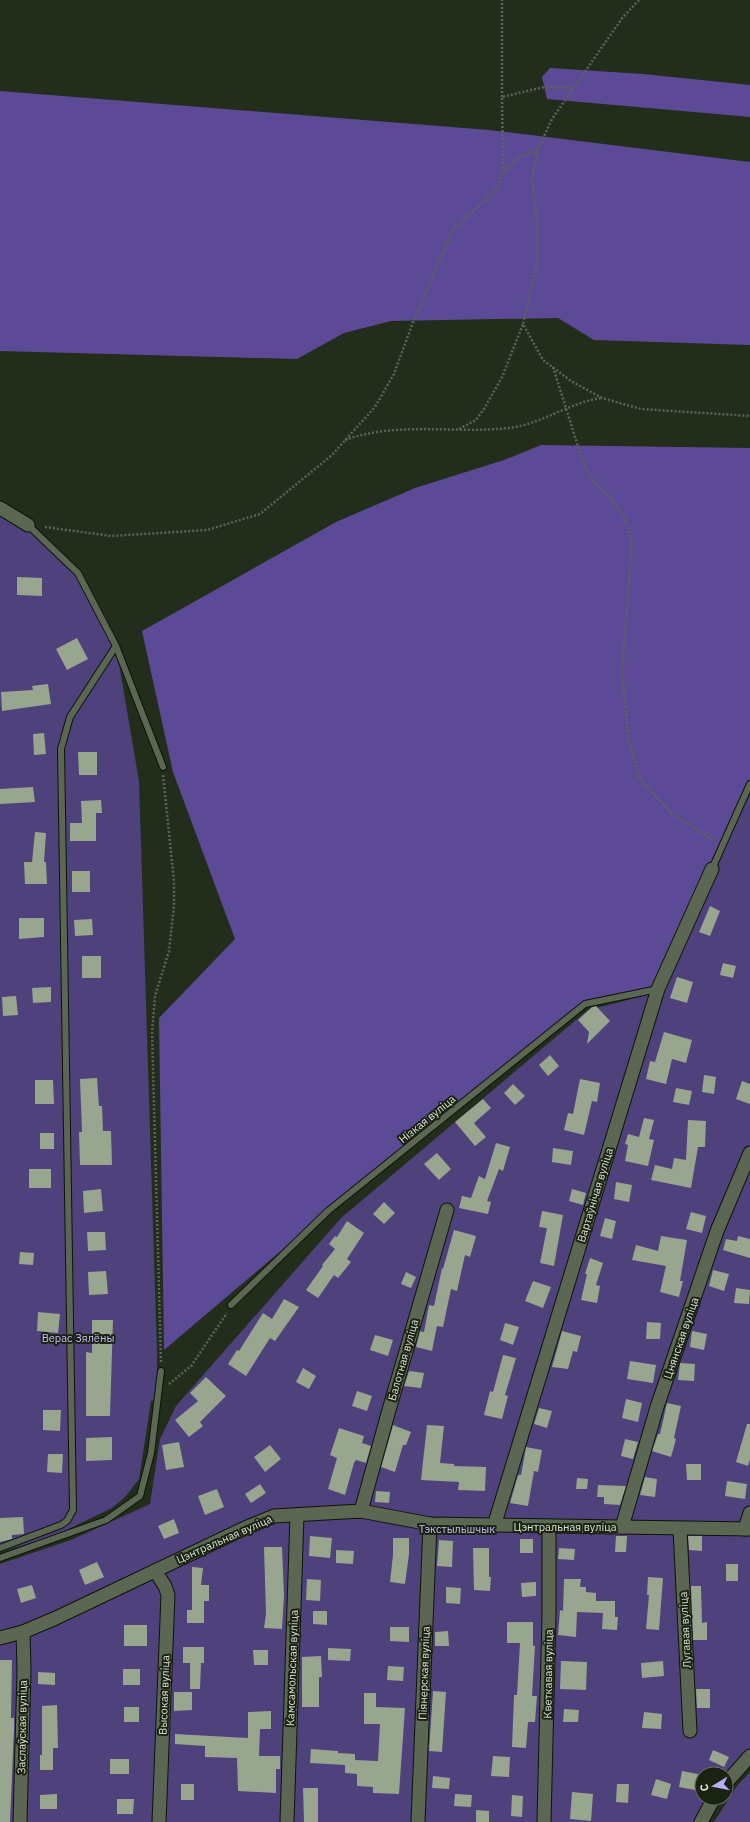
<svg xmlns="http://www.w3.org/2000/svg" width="750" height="1822" viewBox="0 0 750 1822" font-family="'IBM Plex Sans',sans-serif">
<rect width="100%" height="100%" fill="#232d1b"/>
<g fill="#4e417c">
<polygon points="0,508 28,525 78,573 116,646 139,781 157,1352 157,1400 151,1401 139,1479 125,1497 112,1508 54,1536 0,1552"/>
<polygon points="750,786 750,1756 726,1774 702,1774 702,1798 714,1798 701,1822 0,1822 0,1564 71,1540 150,1504 160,1439 176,1406 341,1218 588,1010 663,991"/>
<polygon points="750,1772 750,1822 714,1822 737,1786"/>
</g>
<g fill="#5d4a96">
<polygon points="550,68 643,74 750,85 750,117 547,99 542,77"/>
<polygon points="0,91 489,130 750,162 750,345 594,340 558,318 391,321 344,333 297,359 0,351"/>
<polygon points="541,445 750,448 750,784 659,989 585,1004 328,1211 164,1350 159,1018 235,939 173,772 142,631 336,522 415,488 504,460"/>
</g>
<g fill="#98a58f">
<polygon points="17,577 42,578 42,596 17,595"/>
<polygon points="77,638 88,659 67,670 56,649"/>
<polygon points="48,684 51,704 2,711 1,692 33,690 32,686"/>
<polygon points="44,733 46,754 34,755 33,734"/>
<polygon points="78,752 97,752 97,775 79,775"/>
<polygon points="33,787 35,802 0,804 0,789"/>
<polygon points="101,800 102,813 96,813 96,841 70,841 70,823 82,823 81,801"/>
<polygon points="35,832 46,833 44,862 46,862 47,884 25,884 24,862 32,862"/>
<rect x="72" y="871" width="18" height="21"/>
<polygon points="710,906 720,911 710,936 699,932"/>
<polygon points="19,918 44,918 44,937 19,939"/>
<polygon points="92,919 93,935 75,936 74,920"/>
<rect x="82" y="956" width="19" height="22"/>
<polygon points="723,963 736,966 733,978 720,975"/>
<polygon points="677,977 693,982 687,1003 670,998"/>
<polygon points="51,987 51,1002 33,1003 32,988"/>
<polygon points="16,996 18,1015 3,1016 2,997"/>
<polygon points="596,1006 610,1021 587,1044 589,1032 578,1020 592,1007"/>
<polygon points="664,1032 692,1040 686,1063 672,1059 666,1084 646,1079 650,1061 655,1062"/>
<polygon points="550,1055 559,1066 548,1076 539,1065"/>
<polygon points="704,1075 716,1077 714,1094 702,1092"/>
<polygon points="97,1078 99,1106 102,1106 103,1131 111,1131 112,1165 80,1165 79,1132 82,1132 80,1079"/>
<polygon points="580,1079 600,1083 597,1102 592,1101 584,1135 564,1130 568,1113 573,1114"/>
<polygon points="35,1080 53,1080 54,1104 35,1104"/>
<polygon points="742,1081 750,1084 750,1104 736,1099"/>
<polygon points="513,1084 525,1096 515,1105 504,1093"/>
<polygon points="676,1088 692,1091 689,1105 673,1102"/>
<polygon points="483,1099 491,1108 474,1123 486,1137 475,1146 455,1122"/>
<polygon points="644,1118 654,1120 649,1139 654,1140 648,1166 625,1161 628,1145 625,1144 628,1134 639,1137"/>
<polygon points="688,1120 706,1121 705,1147 698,1147 691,1188 651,1180 655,1165 672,1169 674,1158 686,1160"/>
<rect x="40" y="1133" width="14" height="16"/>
<polygon points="496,1143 510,1147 503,1171 499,1169 487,1201 491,1202 488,1214 459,1208 462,1196 471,1198 479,1176 485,1179"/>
<polygon points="553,1148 573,1151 571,1165 552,1162"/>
<polygon points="437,1153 451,1169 439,1180 424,1164"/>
<rect x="29" y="1169" width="22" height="19"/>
<polygon points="616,1182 632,1185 629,1202 614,1199"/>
<polygon points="101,1189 103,1211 84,1213 83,1191"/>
<polygon points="572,1189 586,1193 583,1205 569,1201"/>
<polygon points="384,1202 395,1213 384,1224 373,1214"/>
<polygon points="542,1211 563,1215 554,1266 540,1263 547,1228 539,1227"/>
<polygon points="691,1212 706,1216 702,1233 686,1229"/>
<polygon points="605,1218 616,1221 612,1239 600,1236"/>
<polygon points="347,1221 364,1233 347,1259 351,1262 338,1278 334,1275 318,1298 306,1290 323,1266 322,1265 335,1249 329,1244 335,1236 337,1237"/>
<polygon points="454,1230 476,1236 470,1257 465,1255 457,1291 451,1289 443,1327 437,1326 432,1351 416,1347 420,1331 424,1332 429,1305 434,1306 442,1268 443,1269"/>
<polygon points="87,1232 105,1232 106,1250 88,1251"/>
<polygon points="661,1236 687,1240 680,1281 683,1281 679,1297 660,1292 666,1266 632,1260 636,1245 658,1251"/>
<polygon points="738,1236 750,1239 750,1258 723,1250 726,1239 737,1241"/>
<polygon points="20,1252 34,1253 33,1265 19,1264"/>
<polygon points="590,1258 603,1263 596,1285 600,1286 597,1303 581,1300 587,1274 585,1274"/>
<polygon points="713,1270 729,1274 724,1291 709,1286"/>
<polygon points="106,1271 108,1294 89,1295 88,1272"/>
<polygon points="406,1272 416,1277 411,1288 401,1284"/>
<polygon points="533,1281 551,1287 543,1308 525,1301"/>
<polygon points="736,1288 750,1290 749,1304 734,1303"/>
<polygon points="284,1299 299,1307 275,1341 270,1338 246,1376 228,1364 237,1350 239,1351 263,1313 272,1319"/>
<polygon points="38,1312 60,1314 58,1333 37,1331"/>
<polygon points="92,1320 113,1320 110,1416 86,1416 86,1352 92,1353"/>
<polygon points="647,1322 661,1323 660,1339 646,1339"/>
<polygon points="505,1323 519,1327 513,1345 500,1340"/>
<polygon points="562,1331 581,1336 577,1352 573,1351 568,1369 552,1367"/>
<polygon points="692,1331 707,1334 704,1350 690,1347"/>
<polygon points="375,1335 393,1340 388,1356 370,1350"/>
<polygon points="503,1355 516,1358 505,1395 508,1396 502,1419 484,1415 490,1391 493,1392"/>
<polygon points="630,1361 656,1365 653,1383 627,1379"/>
<polygon points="680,1363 695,1364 694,1381 678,1380"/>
<polygon points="303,1368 316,1376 309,1389 296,1382"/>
<polygon points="409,1371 424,1373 421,1388 404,1386"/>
<polygon points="206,1377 226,1396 200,1422 203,1426 189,1437 175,1420 198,1401 190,1393"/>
<polygon points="357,1391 372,1396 367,1411 352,1406"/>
<polygon points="626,1399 642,1403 638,1422 622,1418"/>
<polygon points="667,1403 681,1406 674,1438 676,1439 671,1457 652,1451 658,1434 660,1434"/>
<polygon points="539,1408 552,1411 547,1428 534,1424"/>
<polygon points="43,1410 61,1410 60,1431 43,1430"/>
<polygon points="747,1424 750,1424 750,1459 748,1466 736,1462"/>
<polygon points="393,1425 411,1432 406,1445 403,1445 395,1472 381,1467"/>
<polygon points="427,1425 444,1426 440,1463 454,1464 454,1466 486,1467 485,1491 458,1490 459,1482 421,1480"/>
<polygon points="339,1428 364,1436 362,1443 371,1446 366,1463 356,1460 354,1463 345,1495 328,1489 337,1458 330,1455"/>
<polygon points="112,1437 112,1460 86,1461 86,1438"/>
<polygon points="625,1439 638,1442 633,1459 621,1456"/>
<polygon points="179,1442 184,1467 166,1470 162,1445"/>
<polygon points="270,1445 281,1459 265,1472 254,1457"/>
<polygon points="526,1447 542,1450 538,1472 534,1471 528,1506 510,1503 518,1475 521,1475"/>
<polygon points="48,1454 63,1454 62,1473 47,1472"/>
<polygon points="686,1464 701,1464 701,1480 687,1480"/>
<polygon points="645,1477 657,1479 655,1497 640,1495"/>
<polygon points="577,1478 588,1479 587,1489 576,1489"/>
<polygon points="727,1481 747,1484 745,1499 725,1496"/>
<polygon points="260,1484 266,1493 251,1503 245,1494"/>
<polygon points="598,1485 626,1486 620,1505 604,1504 604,1497 597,1497"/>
<polygon points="217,1489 224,1507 205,1515 198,1496"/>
<polygon points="376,1491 390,1492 389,1503 375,1502"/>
<polygon points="23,1517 24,1534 12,1535 12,1539 0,1542 0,1518"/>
<polygon points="174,1519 179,1533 164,1539 158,1526"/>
<polygon points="310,1536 332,1538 330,1558 309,1556"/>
<polygon points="616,1536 627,1536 626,1552 615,1552"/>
<polygon points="688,1536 702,1536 702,1551 689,1550"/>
<polygon points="393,1538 409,1538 409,1554 405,1584 390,1582 393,1555"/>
<rect x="520" y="1539" width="13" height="14"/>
<polygon points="439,1540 453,1541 452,1567 437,1566"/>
<polygon points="264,1547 282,1547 284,1595 282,1629 264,1628 266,1614"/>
<polygon points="473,1548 489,1548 489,1577 491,1577 490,1591 474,1590"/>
<polygon points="559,1548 575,1549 574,1560 558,1559"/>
<polygon points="336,1550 354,1551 353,1564 336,1563"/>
<polygon points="97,1562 104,1577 85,1585 79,1570"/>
<rect x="726" y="1564" width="12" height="17"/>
<polygon points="192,1567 203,1568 201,1585 209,1585 209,1601 204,1601 204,1623 187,1623 187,1610 192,1610"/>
<polygon points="648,1577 663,1578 659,1630 646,1629 649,1595 647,1595"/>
<polygon points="307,1579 321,1580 320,1601 306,1600"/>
<polygon points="564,1579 581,1579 580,1587 586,1587 586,1592 596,1593 596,1601 615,1601 615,1617 618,1617 617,1630 602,1629 603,1613 577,1612 576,1637 558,1635 560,1610 563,1611"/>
<polygon points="536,1582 536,1596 522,1597 521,1583"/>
<polygon points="32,1585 36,1598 21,1603 17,1589"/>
<polygon points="691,1586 701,1586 702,1623 707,1622 707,1640 693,1640"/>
<polygon points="446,1587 461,1588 460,1604 446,1603"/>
<polygon points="313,1611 327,1611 327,1625 313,1624"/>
<polygon points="507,1622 533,1622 533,1646 535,1646 532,1696 537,1696 535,1722 528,1722 526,1748 512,1747 514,1695 517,1695 520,1643 507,1643"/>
<rect x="124" y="1625" width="23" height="21"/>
<polygon points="390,1627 409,1627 409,1642 390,1641"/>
<polygon points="448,1631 449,1646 435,1646 435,1632"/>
<polygon points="183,1647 204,1647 204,1663 201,1663 200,1689 190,1689 190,1663 183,1663"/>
<polygon points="328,1648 351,1649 350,1661 328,1660"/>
<polygon points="253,1650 268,1650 268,1665 254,1665"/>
<polygon points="321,1656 322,1677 319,1677 319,1707 302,1707 302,1657"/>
<polygon points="0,1660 12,1660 11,1718 14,1718 14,1729 10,1822 0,1822"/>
<polygon points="561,1661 587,1662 586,1690 560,1689"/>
<polygon points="663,1661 664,1676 642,1678 641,1663"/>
<polygon points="388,1666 404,1667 403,1681 387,1680"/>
<rect x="123" y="1669" width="17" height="16"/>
<polygon points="38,1672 55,1673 55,1685 38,1684"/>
<polygon points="696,1689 710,1689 710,1708 697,1708"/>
<polygon points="433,1691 446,1692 442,1752 429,1751"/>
<polygon points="174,1692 192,1692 192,1710 174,1711"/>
<polygon points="364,1693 376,1693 376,1707 405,1708 399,1794 373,1793 373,1787 357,1786 357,1774 345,1773 345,1765 310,1763 311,1749 338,1751 338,1753 355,1754 355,1760 378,1761 380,1724 364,1724"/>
<polygon points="57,1705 58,1748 53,1748 53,1770 40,1770 40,1755 42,1755 42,1706"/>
<rect x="124" y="1707" width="15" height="15"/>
<polygon points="564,1709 579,1710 578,1722 563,1722"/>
<polygon points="271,1711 271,1729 260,1729 259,1756 280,1756 280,1769 276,1769 276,1793 238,1791 237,1758 205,1757 205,1746 175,1744 175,1734 248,1738 248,1712"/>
<polygon points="644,1712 662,1714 661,1729 642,1728"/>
<polygon points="713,1750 729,1757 724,1767 709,1760"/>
<polygon points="493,1756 510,1757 509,1777 491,1776"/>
<rect x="110" y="1759" width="19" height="15"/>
<polygon points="682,1771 698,1774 695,1790 679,1787"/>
<polygon points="433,1776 450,1778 449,1789 432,1788"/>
<polygon points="656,1779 671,1784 667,1799 651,1795"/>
<rect x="181" y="1784" width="13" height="16"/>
<polygon points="617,1784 629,1784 628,1803 616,1802"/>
<polygon points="303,1788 318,1788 318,1822 304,1822"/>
<polygon points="572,1792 593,1794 591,1821 570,1819"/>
<polygon points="57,1794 57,1809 40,1809 40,1795"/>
<polygon points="455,1794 472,1795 471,1807 454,1806"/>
<polygon points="512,1795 523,1796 522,1817 511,1816"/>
<polygon points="117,1799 134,1799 133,1814 117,1814"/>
<polygon points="476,1810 489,1811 489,1822 476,1822"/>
</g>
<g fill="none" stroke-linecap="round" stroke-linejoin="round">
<defs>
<g id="service">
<polyline points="28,525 78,573 116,646 163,767"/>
<polyline points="712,869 750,784"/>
<polyline points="231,1305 328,1211 585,1004 658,989"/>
<polyline points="0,1548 61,1525 67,1521 73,1510 61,749 70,717 116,646"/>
<polyline points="0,1558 106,1520 140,1496 151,1453 161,1371"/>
</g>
<g id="minor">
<polyline points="0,508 28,525"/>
<polyline points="361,1511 389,1410 447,1210"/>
<polyline points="494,1526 658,989 712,869"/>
<polyline points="622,1527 657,1407 717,1231 750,1153"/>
<polyline points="680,1529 690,1731"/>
<polyline points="745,1529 750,1513"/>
<polyline points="155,1571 165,1586 168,1595 159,1822"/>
<polyline points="0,1638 23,1632 56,1618 245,1528 274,1516 361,1511 430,1524 750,1529"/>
<polyline points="726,1783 750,1756"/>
<polyline points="20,1822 24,1670 23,1632"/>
<polyline points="287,1822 297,1515"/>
<polyline points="418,1822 430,1524"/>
<polyline points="544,1822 549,1615 549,1526"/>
<polyline points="701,1822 714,1798"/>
</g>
</defs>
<use href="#service" stroke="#0c1505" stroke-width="8"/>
<use href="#minor" stroke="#0c1505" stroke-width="15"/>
<g stroke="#5d6556" stroke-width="2.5" stroke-dasharray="2 2" stroke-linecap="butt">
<polyline points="639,0 623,17 552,119 537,151 532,177 537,223 537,265 523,324 543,360 571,381 602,398 641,409 750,416"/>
<polyline points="502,97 502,0"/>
<polyline points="503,172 502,97 544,87 574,88"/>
<polyline points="553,367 582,459 592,480 610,497 625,518 632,542 622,674 629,743 640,779 672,814 715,841"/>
<polyline points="459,429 476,420 484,409 502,377 523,324"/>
<path d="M345 440C398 421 454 434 509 428 542 424 568 403 601 398"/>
<polyline points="45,527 111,536 207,530 260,514 332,455 375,407 394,374 412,325 453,229 491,195 498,186 503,172 519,157 537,151"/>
<polyline points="161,1362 152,1032 155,996 169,951 174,906 174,881 163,775"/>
<polyline points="169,1384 191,1366 227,1313"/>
</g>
<use href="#service" stroke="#5c6753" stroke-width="6"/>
<use href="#minor" stroke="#5c6753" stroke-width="13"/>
</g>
<g text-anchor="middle" stroke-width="4" stroke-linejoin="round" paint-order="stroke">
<g font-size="11" fill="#dae0d5" stroke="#1a2312">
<text transform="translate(427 1119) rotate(-39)" y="4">Нізкая вуліца</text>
<text transform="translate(595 1195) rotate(-73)" y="4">Вартаўнічая вуліца</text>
<text transform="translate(681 1338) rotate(-71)" y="4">Цнянская вуліца</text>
<text transform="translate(403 1360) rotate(-74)" y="4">Балотная вуліца</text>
<text x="565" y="1531">Цэнтральная вуліца</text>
<text transform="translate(224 1539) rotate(-24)" y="4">Цэнтральная вуліца</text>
<text transform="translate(685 1630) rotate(-93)" y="4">Лугавая вуліца</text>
<text transform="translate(292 1668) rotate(-88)" y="4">Камсамольская вуліца</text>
<text transform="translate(424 1673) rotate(-88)" y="4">Піянерская вуліца</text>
<text transform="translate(548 1674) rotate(-89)" y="4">Кветкавая вуліца</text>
<text transform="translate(164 1695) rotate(-88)" y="4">Высокая вуліца</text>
<text transform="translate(22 1727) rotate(-89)" y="4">Заслаўская вуліца</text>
</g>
<g font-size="11" fill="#c7bcfc" stroke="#1a2312">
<text x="78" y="1342">Верас Зялёны</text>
<text x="457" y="1533">Тэкстыльшчык</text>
</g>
</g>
<g transform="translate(714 1786) rotate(260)"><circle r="19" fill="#1a2312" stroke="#676f60"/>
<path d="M0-3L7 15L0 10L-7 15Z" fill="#b9abf7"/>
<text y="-6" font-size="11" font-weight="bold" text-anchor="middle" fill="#dae0d5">С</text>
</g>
</svg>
